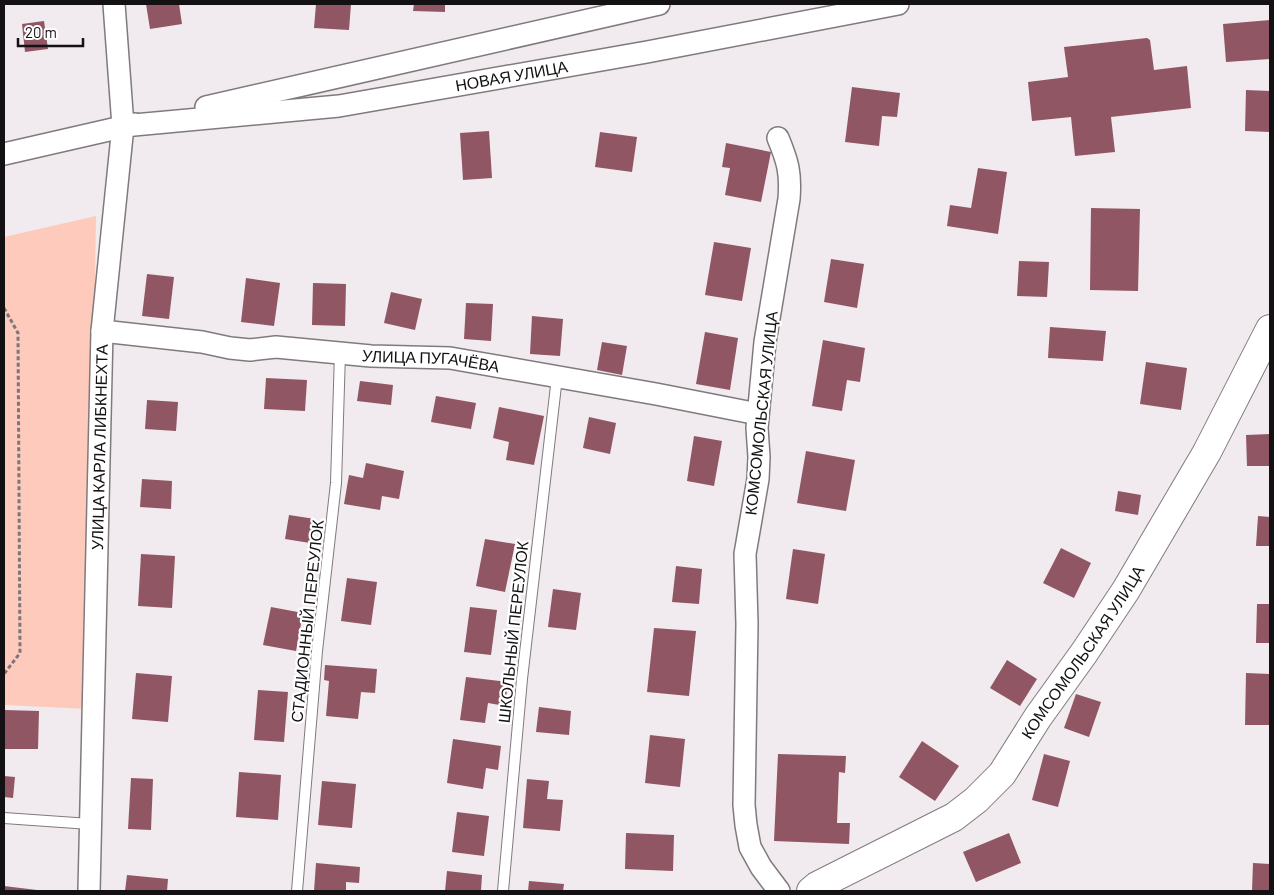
<svg xmlns="http://www.w3.org/2000/svg" width="1274" height="895" viewBox="0 0 1274 895" font-family="Barlow,sans-serif">
<rect width="100%" height="100%" fill="#f1eaef"/>
<polygon fill="#fecabb" points="96,216 88,709 4,705 4,237"/>
<g fill="#915664">
<polygon points="146,4 179,4 182,24 150,29"/>
<polygon points="316,4 351,4 349,30 314,28"/>
<polygon points="414,4 445,4 445,12 413,11"/>
<polygon points="1270,20 1270,59 1226,62 1223,24"/>
<polygon points="44,21 48,49 25,52 22,24"/>
<polygon points="1147,38 1150,40 1154,70 1187,66 1191,108 1111,117 1115,152 1075,156 1071,117 1032,121 1028,82 1068,77 1064,47"/>
<polygon points="852,87 900,93 897,117 882,116 879,146 845,142"/>
<polygon points="1246,90 1270,91 1270,132 1245,131"/>
<polygon points="489,131 492,178 463,180 460,133"/>
<polygon points="600,132 637,137 632,172 595,167"/>
<polygon points="726,143 771,152 761,202 725,195 730,168 722,167"/>
<polygon points="978,168 1007,172 998,234 947,226 950,205 971,208"/>
<polygon points="1091,208 1140,209 1138,291 1090,290"/>
<polygon points="714,242 751,248 742,301 705,295"/>
<polygon points="831,259 864,264 857,308 824,302"/>
<polygon points="1019,261 1049,262 1047,297 1017,296"/>
<polygon points="147,274 174,277 169,319 142,316"/>
<polygon points="246,278 280,283 274,326 241,322"/>
<polygon points="313,283 346,284 345,326 312,325"/>
<polygon points="391,292 422,299 415,330 384,323"/>
<polygon points="466,303 493,304 491,341 464,339"/>
<polygon points="532,316 563,319 560,356 530,354"/>
<polygon points="1050,327 1106,331 1103,361 1048,358"/>
<polygon points="705,332 738,338 730,390 696,384"/>
<polygon points="823,340 865,348 860,382 847,380 842,411 812,406"/>
<polygon points="602,342 627,346 622,375 597,370"/>
<polygon points="1146,362 1187,368 1181,410 1140,404"/>
<polygon points="266,378 307,380 305,411 264,409"/>
<polygon points="360,381 393,385 391,405 357,401"/>
<polygon points="436,396 476,403 471,429 431,422"/>
<polygon points="147,400 178,402 176,431 145,429"/>
<polygon points="499,407 544,416 534,465 506,460 509,442 493,438"/>
<polygon points="589,417 616,423 610,454 583,448"/>
<polygon points="1270,434 1270,466 1247,466 1246,435"/>
<polygon points="694,436 722,441 714,486 687,481"/>
<polygon points="806,451 855,460 846,511 797,503"/>
<polygon points="366,463 404,471 399,499 382,496 380,510 344,504 349,475 363,478"/>
<polygon points="142,479 172,481 171,509 140,507"/>
<polygon points="1118,491 1141,495 1138,515 1115,511"/>
<polygon points="289,515 315,519 310,543 285,539"/>
<polygon points="1258,516 1270,517 1270,546 1256,546"/>
<polygon points="485,539 515,544 505,592 476,586"/>
<polygon points="1061,548 1091,563 1074,598 1043,583"/>
<polygon points="793,549 825,554 818,604 786,599"/>
<polygon points="141,554 175,556 172,608 138,606"/>
<polygon points="676,566 702,569 699,604 672,602"/>
<polygon points="347,578 377,582 371,625 341,621"/>
<polygon points="553,589 581,593 576,630 548,627"/>
<polygon points="1257,604 1270,604 1270,643 1256,643"/>
<polygon points="271,607 303,613 296,651 263,645"/>
<polygon points="470,607 497,610 491,655 464,652"/>
<polygon points="654,628 696,631 689,696 647,692"/>
<polygon points="1007,660 1037,679 1020,706 990,688"/>
<polygon points="325,665 377,669 375,693 361,692 358,719 326,716 329,681 324,680"/>
<polygon points="136,673 172,676 168,722 132,719"/>
<polygon points="1246,673 1270,674 1270,725 1245,725"/>
<polygon points="466,677 508,682 505,706 488,703 485,723 460,720"/>
<polygon points="258,690 288,692 284,742 254,740"/>
<polygon points="1076,694 1101,702 1089,737 1064,728"/>
<polygon points="539,707 571,711 569,735 536,732"/>
<polygon points="5,710 39,711 38,749 4,749"/>
<polygon points="650,735 685,739 680,787 645,783"/>
<polygon points="453,739 501,746 498,770 486,768 483,789 447,783"/>
<polygon points="922,741 959,766 935,801 899,777"/>
<polygon points="778,754 846,756 845,773 839,772 837,823 850,823 849,844 774,841"/>
<polygon points="1044,754 1070,761 1058,807 1032,800"/>
<polygon points="239,772 281,775 278,820 236,817"/>
<polygon points="4,776 15,777 13,798 4,797"/>
<polygon points="131,778 153,779 151,830 128,829"/>
<polygon points="527,779 549,781 547,799 563,800 560,831 523,828"/>
<polygon points="322,781 356,784 352,828 318,825"/>
<polygon points="457,812 489,816 484,856 452,852"/>
<polygon points="626,833 674,835 673,871 625,869"/>
<polygon points="1009,833 1021,863 976,882 963,852"/>
<polygon points="316,863 360,867 359,883 346,882 346,891 314,891"/>
<polygon points="1253,863 1270,864 1270,891 1252,891"/>
<polygon points="447,871 482,875 481,891 445,891"/>
<polygon points="127,875 168,879 167,891 125,891"/>
<polygon points="529,881 564,884 563,891 528,891"/>
<polygon points="4,886 37,890 37,891 4,891"/>
</g>
<g fill="none" stroke-linecap="round" stroke-linejoin="round">
<defs>
<g id="service">
<polyline points="4,818 90,824"/>
<polyline points="297,891 317,651 336,483 340,353"/>
<polyline points="503,891 522,679 557,377"/>
</g>
<g id="minor">
<polyline points="206,107 659,4"/>
<path id="s1" d="M123 126 339 106 647 52 898 4"/>
<path d="M778 138C788 162 791 173 789 199L765 342 757 428 759 457 758 479 745 554 747 624 744 805 746 825 750 847 761 867 779 891"/>
<polyline points="4,154 135,124"/>
<path id="s2" d="M102 331 202 342 230 348 250 350 276 347 371 356 450 358 656 394 758 414"/>
<path id="s3" d="M89 891 102 331 123 126 114 4"/>
</g>
<g id="secondary">
<path id="s4" d="M811 891 817 886 954 817 976 800 1002 774 1038 717 1084 653 1126 590 1207 452 1270 329"/>
</g>
</defs>
<use href="#service" stroke="#807a7e" stroke-width="12"/>
<use href="#minor" stroke="#807a7e" stroke-width="24"/>
<use href="#secondary" stroke="#807a7e" stroke-width="30"/>
<polyline stroke="#7b777a" stroke-width="3" stroke-dasharray="4 2.5" stroke-linecap="butt" points="4,308 18,333 20,653 4,674"/>
<use href="#service" stroke="#fff" stroke-width="10"/>
<use href="#minor" stroke="#fff" stroke-width="21"/>
<use href="#secondary" stroke="#fff" stroke-width="28"/>
</g>
<g text-anchor="middle" stroke-width="4.5" stroke-linejoin="round" paint-order="stroke">
<g font-size="16" fill="#131113" stroke="#fff">
<text dy="6" stroke="none"><textPath href="#s1" startOffset="392">НОВАЯ УЛИЦА</textPath></text>
<text dy="6" stroke="none"><textPath href="#s2" startOffset="331">УЛИЦА ПУГАЧЁВА</textPath></text>
<text transform="translate(761 413) rotate(-84)" y="6">КОМСОМОЛЬСКАЯ УЛИЦА</text>
<text dy="6" stroke="none"><textPath href="#s3" startOffset="444">УЛИЦА КАРЛА ЛИБКНЕХТА</textPath></text>
<text transform="translate(307 621) rotate(-84)" y="6">СТАДИОННЫЙ ПЕРЕУЛОК</text>
<text transform="translate(513 632) rotate(-84)" y="6">ШКОЛЬНЫЙ ПЕРЕУЛОК</text>
<text dy="6" stroke="none"><textPath href="#s4" startOffset="372">КОМСОМОЛЬСКАЯ УЛИЦА</textPath></text>
</g>
</g>
<rect width="1274" height="895" fill="none" stroke="#131113" stroke-width="10"/>
<path d="M18 38v8h65v-8" fill="none" stroke="#131113" stroke-width="2.5"/>
<text x="25" y="38" font-size="15" fill="#131113" stroke="#ffffff" stroke-width="4" paint-order="stroke">20 m</text>
</svg>
